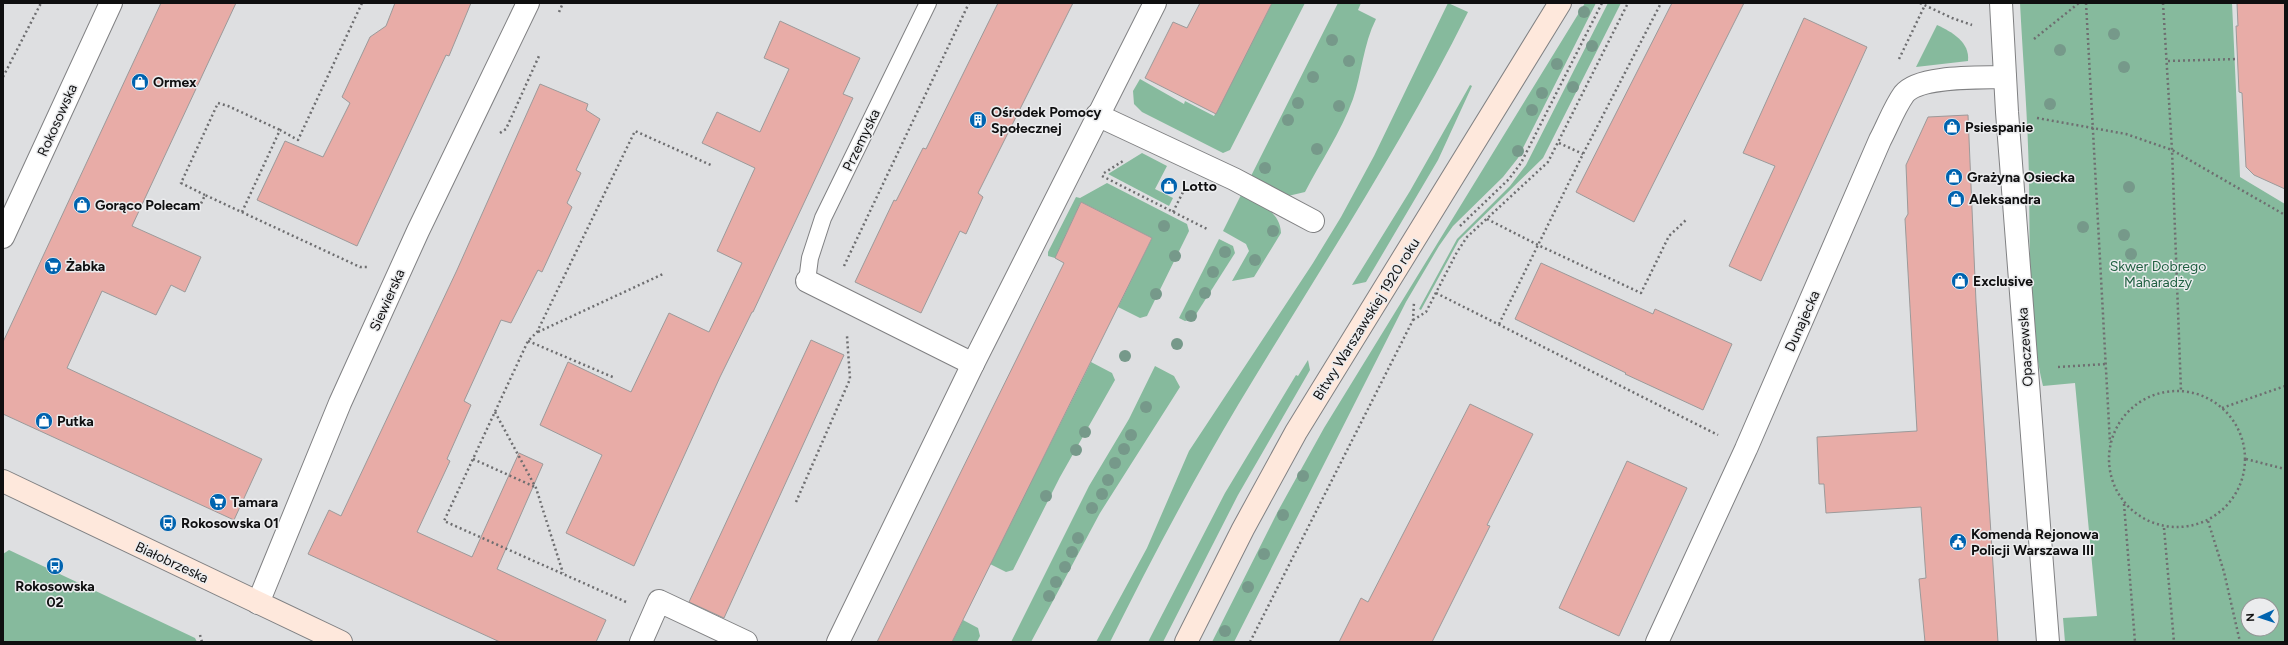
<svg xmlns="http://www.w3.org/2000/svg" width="2288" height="645" viewBox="0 0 2288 645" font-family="Figtree,sans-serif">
<rect width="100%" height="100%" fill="#dedfe1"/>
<g fill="#86ba9d" fill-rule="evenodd">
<polygon points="1272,3 1305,3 1230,150 1223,153 1142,112 1134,104 1133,91 1140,79 1184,104 1185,101 1214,116"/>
<path d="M1338 3H1361L1358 10 1376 19C1363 45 1362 73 1353 99 1341 132 1321 161 1305 192L1288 196 1250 178Z"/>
<path d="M1448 3 1468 12C1400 149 1316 275 1238 405 1192 482 1150 562 1110 642H1096L1147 548 1189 451 1313 263 1341 217 1374 156Z"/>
<polygon points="1585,3 1596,3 1518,158 1503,177 1453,226 1439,246 1406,302 1234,642 1212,642 1278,511 1324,428"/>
<polygon points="1608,3 1621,3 1543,158 1459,240 1421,310 1419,309 1457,239 1510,186 1526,165"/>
<path d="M2020 3H2232L2240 177 2285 204V642H2065L2063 618 2097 616 2075 383 2043 386C2028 323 2030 244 2029 178 2028 120 2023 61 2020 3ZM2248 605H2272V629H2248Z"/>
<path d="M1937 25C1952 32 1970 42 1968 61L1916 67Z"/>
<polygon points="1470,85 1472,86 1438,160 1366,282 1352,285 1410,191"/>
<polygon points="1142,153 1167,166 1155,189 1173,198 1169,206 1108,174"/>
<polygon points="1107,183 1187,224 1189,231 1147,316 1140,318 1118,307 1152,238 1081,202 1055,258 1048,256 1048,252 1076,197 1080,198"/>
<path d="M1241 195C1258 204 1280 210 1281 233L1254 277 1232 281 1249 251 1246 244 1223 231Z"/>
<polygon points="1219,239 1233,246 1235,253 1193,319 1185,321 1179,318"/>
<polygon points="1308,360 1310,370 1238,495 1163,642 1148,642 1225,493 1296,375 1298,376"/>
<polygon points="1091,362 1112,373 1115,380 1060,477 1013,570 1006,572 990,564"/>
<polygon points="1155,366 1174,376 1180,387 1100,513 1031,642 1011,642 1089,486 1129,419"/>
<polygon points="9,550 195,638 197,642 3,642 3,554"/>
<polygon points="963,620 978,628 980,636 977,642 952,642"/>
</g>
<g fill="#e8aca7" stroke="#9c9a9a">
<polygon points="161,3 236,3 132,226 201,257 185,292 171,285 156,315 102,291 67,368 262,459 234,520 3,414 3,342"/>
<polygon points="395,3 471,3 449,56 446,55 357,246 257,200 285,141 323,157 350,103 342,97 370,37 386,26"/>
<polygon points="998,3 1073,3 978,193 983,197 966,234 960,231 921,313 855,282 894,200 896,201 923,148 926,149"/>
<polygon points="1200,3 1272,3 1216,114 1145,78 1173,22 1187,28"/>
<polygon points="1672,3 1744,3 1634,222 1576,192"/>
<polygon points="2237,3 2285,3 2285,189 2254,175 2246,167 2242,93 2239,92 2236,26 2238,26"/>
<polygon points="1804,18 1867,47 1761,281 1729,266 1775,166 1743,153"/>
<polygon points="780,21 860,58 843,94 853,98 753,312 752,312 720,377 634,566 566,533 602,455 540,425 568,362 631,392 669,313 709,332 742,263 717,251 755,168 702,143 717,112 760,132 789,69 764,58"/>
<polygon points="540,84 588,104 586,110 600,119 576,170 581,173 567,203 572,207 542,272 538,270 511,323 501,320 464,401 471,405 447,459 450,461 417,532 472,557 519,453 543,464 497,569 606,620 596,642 500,642 308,554 329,510 341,516 457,270"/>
<polygon points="1968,115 1976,302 1998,642 1925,642 1919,579 1926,578 1921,507 1826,513 1824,484 1819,484 1817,437 1917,431 1905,219 1908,214 1906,165 1928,117"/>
<polygon points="1081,202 1152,238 952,642 877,642 1064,263 1055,258"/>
<polygon points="1541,263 1653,314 1655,309 1732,344 1703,410 1625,374 1626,373 1515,319"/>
<polygon points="811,340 844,355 724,618 689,602"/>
<polygon points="1470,404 1533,434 1487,525 1490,526 1432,642 1339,642 1361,598 1368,602"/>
<polygon points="1627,461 1687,488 1619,636 1559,608"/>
</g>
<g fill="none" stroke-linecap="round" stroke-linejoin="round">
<defs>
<polyline id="lane" points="807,281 810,258 823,218 928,3"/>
<g id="street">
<polyline points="2001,3 2007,112 2048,642"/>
<polyline points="1097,115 1234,179 1313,221"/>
<polyline points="3,237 111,3"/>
<polyline points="807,281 973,364"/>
<polyline points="258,603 340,403 418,231 528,3"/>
<polyline points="641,642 659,601 746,642"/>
<polyline points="838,642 973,364 1155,3"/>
<path d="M1657 642 1746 449 1880 140C1888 125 1894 108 1904 94 1919 75 1981 78 2005 77"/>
</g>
<g id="secondary">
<polyline points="3,481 341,642"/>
<polyline points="1186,642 1243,529 1296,432 1560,3"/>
</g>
</defs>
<use href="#lane" stroke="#808183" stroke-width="18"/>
<use href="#street" stroke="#808183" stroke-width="24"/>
<use href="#secondary" stroke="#808183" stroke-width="24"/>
<g stroke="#6e6e70" stroke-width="2.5" stroke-dasharray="2 3" stroke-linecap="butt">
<polyline points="1920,3 1952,18 1972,25"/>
<polyline points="2086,3 2110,443"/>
<polyline points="2163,3 2172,150 2181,391"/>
<polyline points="559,12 563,3"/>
<polyline points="2034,39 2079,3"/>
<polyline points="1899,59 1925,5"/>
<polyline points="2168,61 2238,59"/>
<polyline points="3,77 41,3"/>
<polyline points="2037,118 2126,134 2172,150 2285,215"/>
<polyline points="500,133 506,129 539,56"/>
<polyline points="1559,143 1583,154"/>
<polyline points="1104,173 1123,161"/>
<polyline points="1102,176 1209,230"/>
<polyline points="205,195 181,183 218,103 228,106 280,130"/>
<polyline points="199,208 205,195 360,267 368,267"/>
<polyline points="242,212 280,130 298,140 362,3"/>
<polyline points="1173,212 1184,190"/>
<polyline points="1487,219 1538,245 1641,293 1669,236 1686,220"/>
<polyline points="1460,226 1509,179 1521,163 1602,3"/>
<polyline points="844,266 969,3"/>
<polyline points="1436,293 1718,435"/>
<polyline points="1413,320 1426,312 1457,252 1467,237 1548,162 1628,3"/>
<polyline points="1499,324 1583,154 1661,3"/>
<polyline points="538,332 663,274"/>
<polyline points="528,341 615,378"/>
<polyline points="2058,367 2106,364"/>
<circle cx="2177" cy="459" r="68"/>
<polyline points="2222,408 2285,386"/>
<polyline points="495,412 536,488 563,573"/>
<polyline points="473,459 535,487"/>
<polyline points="2246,459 2285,469"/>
<polyline points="796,502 850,379 847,336"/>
<polyline points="2124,504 2135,642"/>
<polyline points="2208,521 2224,572 2240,642"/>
<polyline points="2164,528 2174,642"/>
<polyline points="626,602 444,521 528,341 537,332 635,131 713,166"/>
<polyline points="200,635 202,642"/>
<polyline points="1250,642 1413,320 1414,302"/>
</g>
<use href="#lane" stroke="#fff" stroke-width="16"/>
<use href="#street" stroke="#fff" stroke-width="22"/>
<use href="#secondary" stroke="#fee8dc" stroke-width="22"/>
</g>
<g fill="#76998a">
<circle cx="1584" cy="12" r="6"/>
<circle cx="2114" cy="34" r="6"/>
<circle cx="1332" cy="40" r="6"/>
<circle cx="1592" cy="46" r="6"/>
<circle cx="2060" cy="50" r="6"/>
<circle cx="1349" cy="61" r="6"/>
<circle cx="1557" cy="64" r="6"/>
<circle cx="2124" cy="67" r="6"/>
<circle cx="1313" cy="77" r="6"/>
<circle cx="1573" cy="87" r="6"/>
<circle cx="1542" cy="93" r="6"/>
<circle cx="1298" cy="103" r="6"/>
<circle cx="2050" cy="104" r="6"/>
<circle cx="1339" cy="106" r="6"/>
<circle cx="1532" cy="110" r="6"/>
<circle cx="1288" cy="120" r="6"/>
<circle cx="1317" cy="149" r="6"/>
<circle cx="1518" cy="151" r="6"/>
<circle cx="1265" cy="168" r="6"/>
<circle cx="2129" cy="187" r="6"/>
<circle cx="1164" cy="226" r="6"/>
<circle cx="2083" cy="227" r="6"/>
<circle cx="1273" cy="231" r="6"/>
<circle cx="2124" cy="235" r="6"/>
<circle cx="1225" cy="252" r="6"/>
<circle cx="2131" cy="254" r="6"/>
<circle cx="1175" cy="256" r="6"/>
<circle cx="1255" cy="260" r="6"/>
<circle cx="1213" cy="272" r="6"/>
<circle cx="1205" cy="293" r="6"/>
<circle cx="1156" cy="294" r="6"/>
<circle cx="1191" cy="316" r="6"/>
<circle cx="1177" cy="344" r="6"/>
<circle cx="1125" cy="356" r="6"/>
<circle cx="1146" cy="407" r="6"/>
<circle cx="1085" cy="432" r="6"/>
<circle cx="1131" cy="435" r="6"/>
<circle cx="1124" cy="449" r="6"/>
<circle cx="1076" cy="450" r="6"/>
<circle cx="1115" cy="463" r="6"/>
<circle cx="1303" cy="476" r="6"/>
<circle cx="1108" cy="480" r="6"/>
<circle cx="1102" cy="494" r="6"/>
<circle cx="1046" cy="496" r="6"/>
<circle cx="1092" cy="508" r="6"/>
<circle cx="1283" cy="515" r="6"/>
<circle cx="1078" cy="538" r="6"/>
<circle cx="1072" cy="552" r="6"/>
<circle cx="1264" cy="554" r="6"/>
<circle cx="1065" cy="567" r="6"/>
<circle cx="1056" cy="582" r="6"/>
<circle cx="1248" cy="587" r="6"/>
<circle cx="1049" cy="596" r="6"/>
<circle cx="1225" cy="631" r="6"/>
</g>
<defs>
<symbol id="shop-disc" viewBox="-11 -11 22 22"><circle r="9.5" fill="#0063af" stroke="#ebecee"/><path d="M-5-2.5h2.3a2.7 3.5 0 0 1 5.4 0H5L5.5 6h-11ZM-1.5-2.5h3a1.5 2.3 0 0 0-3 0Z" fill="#fff"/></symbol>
<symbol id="building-disc" viewBox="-11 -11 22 22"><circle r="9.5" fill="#0063af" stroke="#ebecee"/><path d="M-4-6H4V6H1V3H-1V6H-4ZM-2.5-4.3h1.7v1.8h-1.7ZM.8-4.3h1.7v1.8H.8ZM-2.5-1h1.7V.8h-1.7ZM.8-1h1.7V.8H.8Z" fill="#fff"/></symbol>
<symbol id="supermarket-disc" viewBox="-11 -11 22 22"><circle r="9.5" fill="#0063af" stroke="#ebecee"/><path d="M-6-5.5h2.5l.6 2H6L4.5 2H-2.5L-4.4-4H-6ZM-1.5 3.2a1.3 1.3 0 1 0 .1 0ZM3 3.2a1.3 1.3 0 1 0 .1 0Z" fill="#fff"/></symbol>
<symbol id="bus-disc" viewBox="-11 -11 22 22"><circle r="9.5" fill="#0063af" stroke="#ebecee"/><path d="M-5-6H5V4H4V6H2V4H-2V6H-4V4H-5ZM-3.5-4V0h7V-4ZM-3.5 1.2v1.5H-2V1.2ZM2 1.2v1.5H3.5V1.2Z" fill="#fff"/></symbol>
<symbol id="civic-disc" viewBox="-11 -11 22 22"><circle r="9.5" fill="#0063af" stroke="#ebecee"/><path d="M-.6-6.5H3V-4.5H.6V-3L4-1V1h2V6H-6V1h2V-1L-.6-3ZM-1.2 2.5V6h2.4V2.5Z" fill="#fff"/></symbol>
</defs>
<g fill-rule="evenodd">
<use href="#shop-disc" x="130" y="72" width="20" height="20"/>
<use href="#building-disc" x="968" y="110" width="20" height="20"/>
<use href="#shop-disc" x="1942" y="117" width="20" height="20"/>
<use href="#shop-disc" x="1944" y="167" width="20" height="20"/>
<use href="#shop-disc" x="1159" y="176" width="20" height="20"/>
<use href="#shop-disc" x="1946" y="189" width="20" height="20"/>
<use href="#shop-disc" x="72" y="195" width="20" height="20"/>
<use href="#supermarket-disc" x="43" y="256" width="20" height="20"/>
<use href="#shop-disc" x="1950" y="271" width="20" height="20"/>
<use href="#shop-disc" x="34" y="411" width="20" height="20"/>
<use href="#supermarket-disc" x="208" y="492" width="20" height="20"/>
<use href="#bus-disc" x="158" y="513" width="20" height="20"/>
<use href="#civic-disc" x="1948" y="532" width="20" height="20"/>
<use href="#bus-disc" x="45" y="556" width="20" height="20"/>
</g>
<g text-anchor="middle" stroke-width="3" stroke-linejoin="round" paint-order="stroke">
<g font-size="14" font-weight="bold" fill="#0f0f10" stroke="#ebecee" text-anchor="start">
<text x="153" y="87">Ormex</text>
<text x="991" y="117">Ośrodek Pomocy<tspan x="991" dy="16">Społecznej</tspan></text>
<text x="1965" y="132">Psiespanie</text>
<text x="1967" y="182">Grażyna Osiecka</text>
<text x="1182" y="191">Lotto</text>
<text x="1969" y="204">Aleksandra</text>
<text x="95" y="210">Gorąco Polecam</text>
<text x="66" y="271">Żabka</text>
<text x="1973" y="286">Exclusive</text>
<text x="57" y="426">Putka</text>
<text x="231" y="507">Tamara</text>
<text x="181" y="528">Rokosowska 01</text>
<text x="1971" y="539">Komenda Rejonowa<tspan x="1971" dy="16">Policji Warszawa III</tspan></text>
<text x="55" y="591" text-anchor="middle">Rokosowska<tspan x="55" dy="16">02</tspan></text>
</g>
<g font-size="14" fill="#0f0f10" stroke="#ebecee">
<text transform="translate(57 120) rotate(-66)" y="5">Rokosowska</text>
<text transform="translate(861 140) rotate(-64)" y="5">Przemyska</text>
<text transform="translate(387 300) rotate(-66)" y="5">Siewierska</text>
<text transform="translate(1366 319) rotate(-58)" y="5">Bitwy Warszawskiej 1920 roku</text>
<text transform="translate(1802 321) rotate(-66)" y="5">Dunajecka</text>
<text transform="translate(2025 347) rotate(-94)" y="5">Opaczewska</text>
<text transform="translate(172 562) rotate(25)" y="5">Białobrzeska</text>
</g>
<g font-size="14" fill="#216042" stroke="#ebecee">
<text x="2158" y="271">Skwer Dobrego<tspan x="2158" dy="16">Maharadży</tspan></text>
</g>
</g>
<rect width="2288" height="645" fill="none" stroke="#0f0f10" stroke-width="8"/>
<g transform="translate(2260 617) rotate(267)"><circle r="19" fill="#ebecee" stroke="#939495"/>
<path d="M0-3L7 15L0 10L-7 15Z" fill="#0063af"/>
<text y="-6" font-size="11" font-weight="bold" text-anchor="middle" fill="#0f0f10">N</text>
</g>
</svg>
